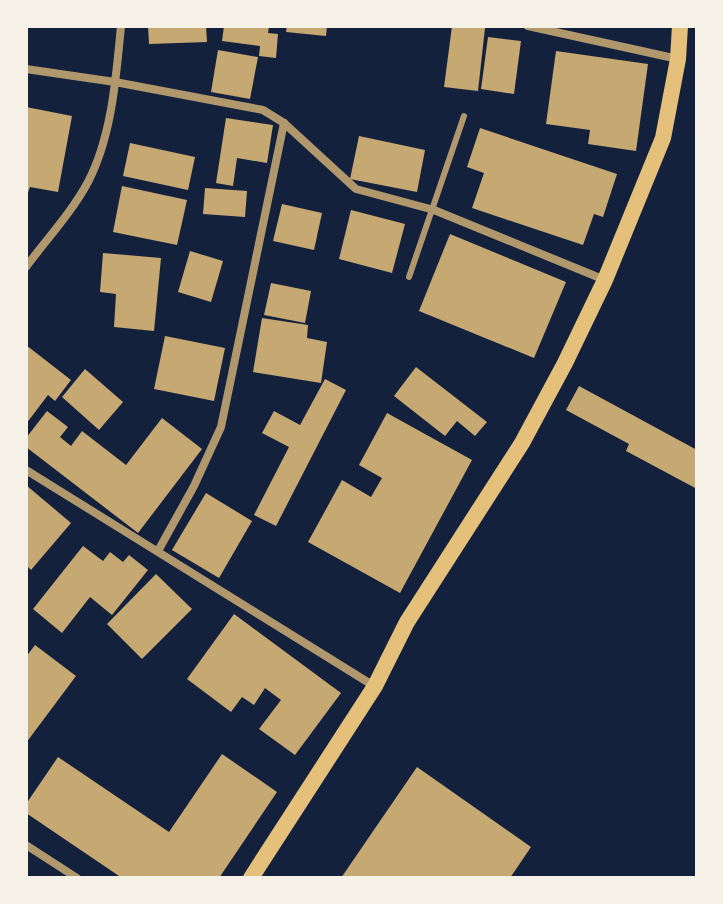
<svg xmlns="http://www.w3.org/2000/svg" width="723" height="904" viewBox="0 0 723 904" font-family="'Fira Sans Condensed',sans-serif">
<rect width="100%" height="100%" fill="#14213d"/>
<g fill="#c6a872">
<polygon points="148,26 206,26 207,42 149,44"/>
<polygon points="224,26 269,26 268,33 278,34 276,58 259,56 260,46 222,41"/>
<polygon points="287,26 327,26 326,36 286,32"/>
<polygon points="452,26 485,28 478,91 444,87"/>
<polygon points="488,37 521,41 514,94 481,89"/>
<polygon points="218,50 258,57 250,99 211,92"/>
<polygon points="556,51 648,64 636,151 588,144 590,130 546,124"/>
<polygon points="26,107 72,116 58,192 30,187 26,198"/>
<polygon points="226,118 273,125 267,163 237,158 233,186 216,183"/>
<polygon points="480,128 617,174 603,217 594,214 583,245 472,208 484,173 467,167"/>
<polygon points="359,136 425,150 417,192 350,179"/>
<polygon points="130,143 195,157 188,190 123,176"/>
<polygon points="122,186 187,200 177,245 113,232"/>
<polygon points="205,188 247,191 245,217 203,214"/>
<polygon points="282,204 322,213 314,250 273,241"/>
<polygon points="351,210 405,224 392,273 339,259"/>
<polygon points="450,234 566,282 534,358 419,311"/>
<polygon points="190,251 223,261 211,302 178,292"/>
<polygon points="103,253 161,258 154,331 114,327 116,294 100,292"/>
<polygon points="271,283 311,291 305,323 264,315"/>
<polygon points="262,318 308,325 307,338 327,342 321,383 253,372"/>
<polygon points="165,336 225,348 214,401 154,389"/>
<polygon points="26,345 71,380 55,401 48,395 26,424"/>
<polygon points="416,367 487,422 475,436 457,421 445,436 394,396"/>
<polygon points="85,369 123,402 99,430 62,397"/>
<polygon points="325,379 346,390 276,526 254,515 289,447 262,433 274,411 300,425"/>
<polygon points="579,386 697,450 697,489 626,451 629,444 566,410"/>
<polygon points="47,411 68,427 60,437 71,446 82,431 126,465 162,418 202,449 138,533 26,447 26,438"/>
<polygon points="387,413 472,460 400,593 308,542 342,480 371,497 382,478 359,465"/>
<polygon points="26,485 71,523 31,570 26,565"/>
<polygon points="206,493 252,521 219,578 172,550"/>
<polygon points="83,546 103,561 110,552 123,562 129,555 148,570 112,615 90,597 62,633 33,609"/>
<polygon points="156,574 192,609 142,659 107,624"/>
<polygon points="234,614 341,693 295,755 259,729 281,700 265,688 254,705 242,697 231,712 187,679"/>
<polygon points="35,645 76,676 26,743 26,657"/>
<polygon points="222,754 277,792 219,878 122,878 26,813 26,804 58,757 169,832"/>
<polygon points="417,767 531,847 510,878 341,878"/>
</g>
<g fill="none" stroke-linecap="round" stroke-linejoin="round">
<polyline stroke="#b1986c" stroke-width="6" points="409,277 464,116"/>
<g stroke="#b1986c" stroke-width="8">
<polyline points="528,26 678,59"/>
<polyline points="26,69 115,82 263,110 284,123 356,189 434,210 605,280"/>
<path d="M26 267C46 240 72 212 88 182 112 136 116 77 121 26"/>
<polyline points="26,470 374,686"/>
<polyline points="158,551 194,486 221,427 284,123"/>
<polyline points="26,845 77,878"/>
</g>
<polyline stroke="#e5c07b" stroke-width="16" points="251,878 375,686 407,622 522,443 565,363 605,280 663,138 678,59 680,26"/>
</g>
<rect width="723" height="904" fill="none" stroke="#f6f1e7" stroke-width="56"/>
</svg>
